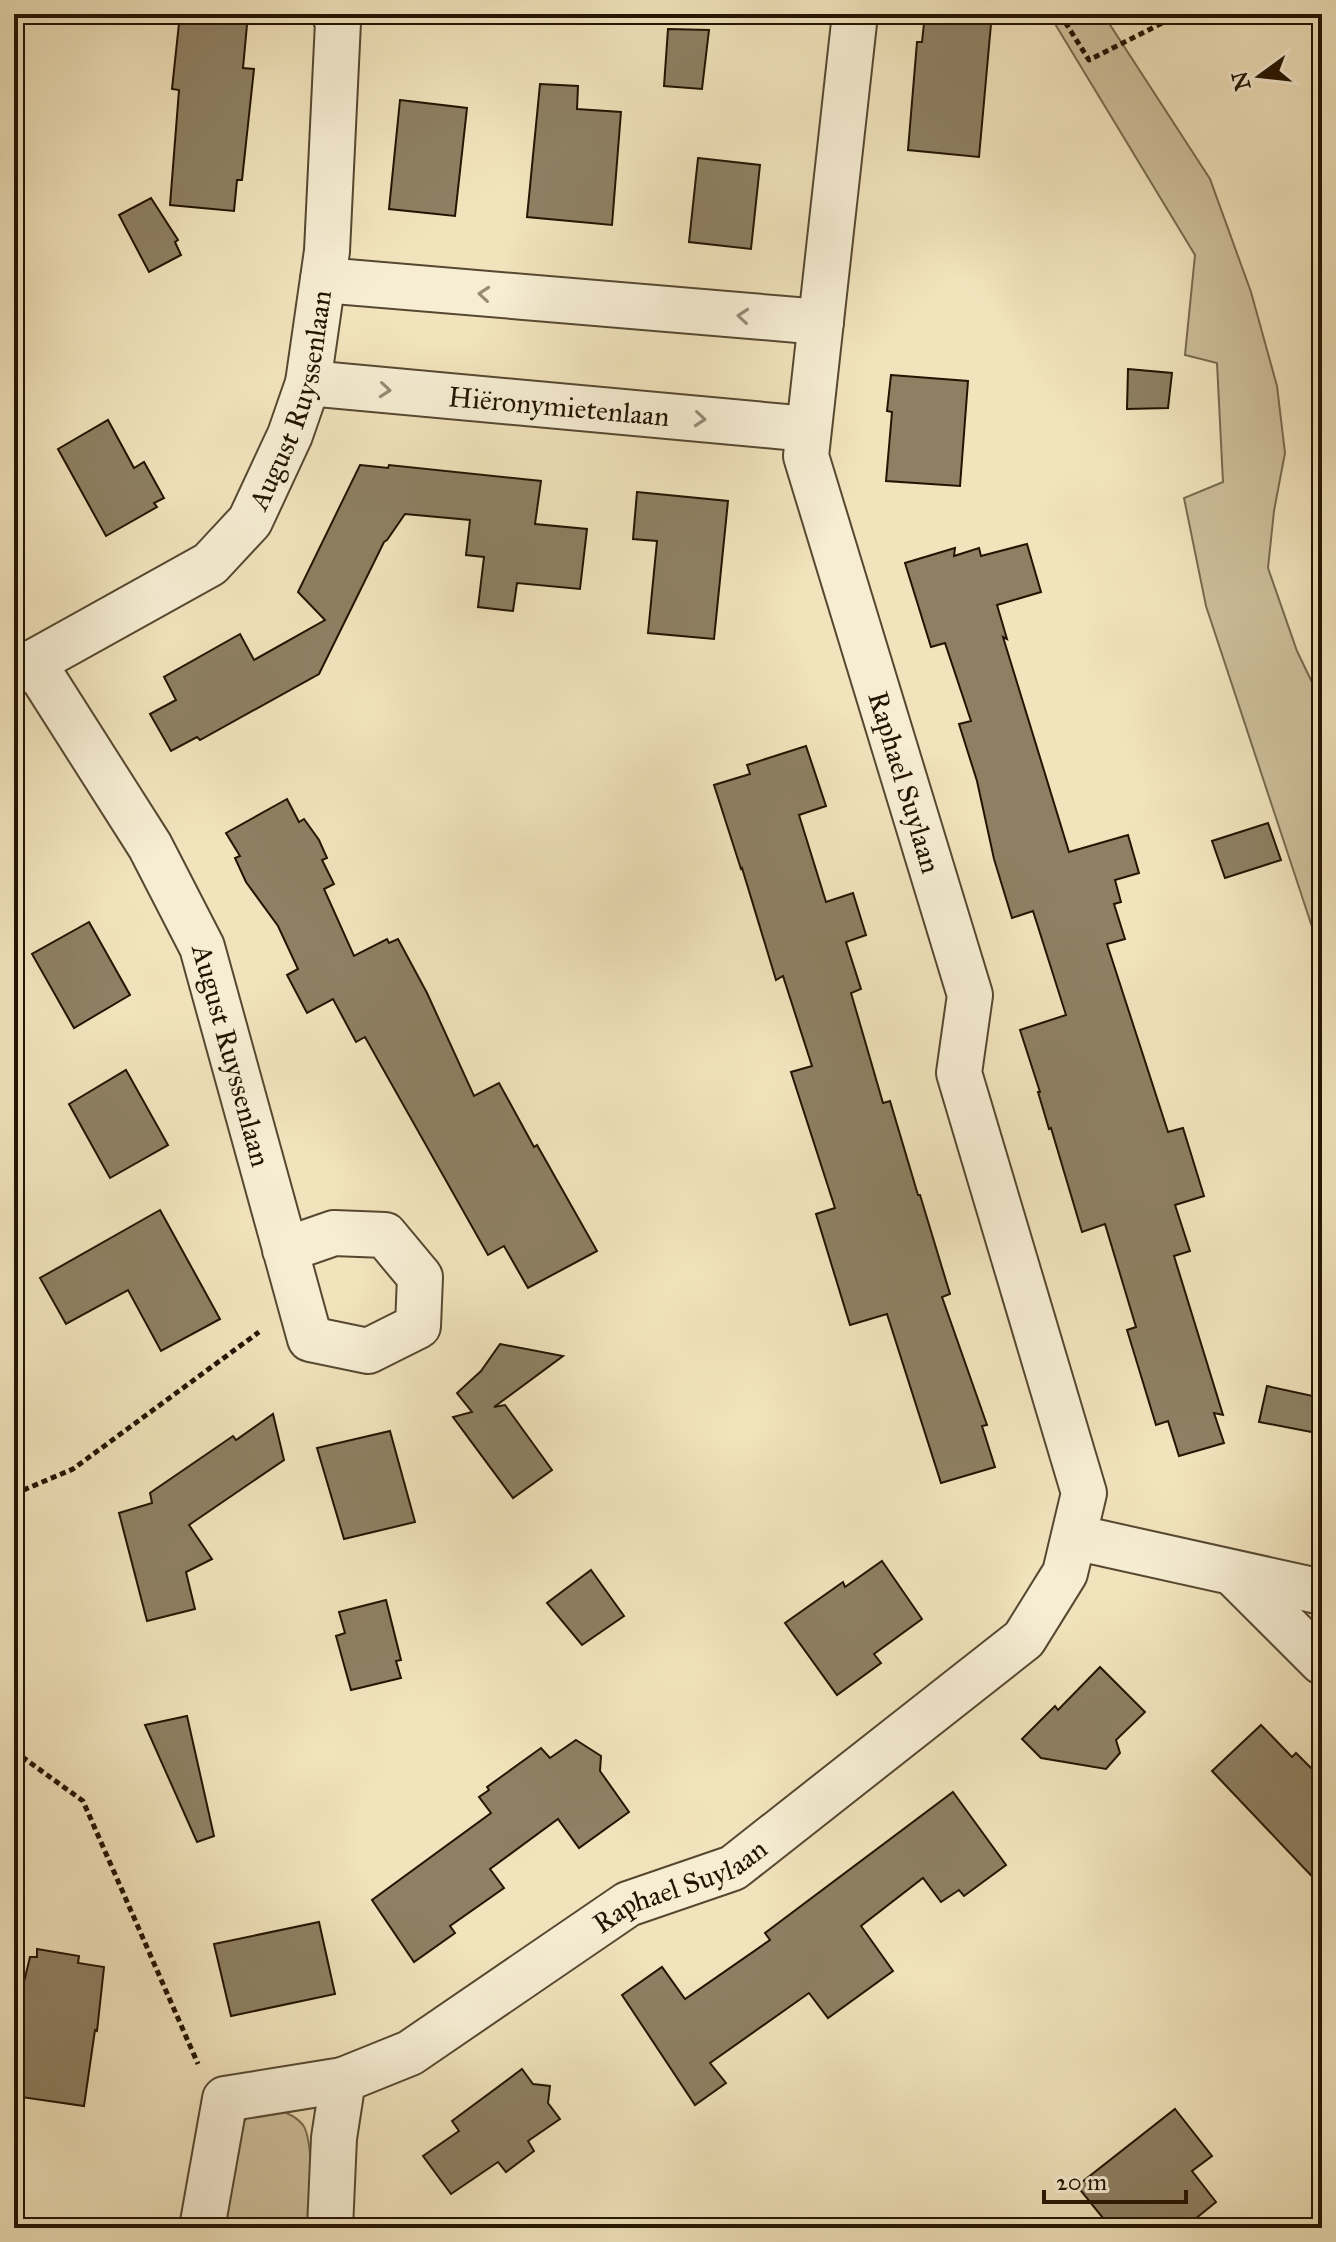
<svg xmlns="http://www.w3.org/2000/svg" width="1336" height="2242" viewBox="0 0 1336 2242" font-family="'IM FELL Great Primer',serif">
<rect width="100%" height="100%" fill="#f1e3bc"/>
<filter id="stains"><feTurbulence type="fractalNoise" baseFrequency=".0025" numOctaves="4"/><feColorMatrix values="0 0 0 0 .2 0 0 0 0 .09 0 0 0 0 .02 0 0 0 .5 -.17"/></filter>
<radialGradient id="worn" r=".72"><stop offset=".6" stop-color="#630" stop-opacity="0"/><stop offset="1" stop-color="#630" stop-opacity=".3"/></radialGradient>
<g fill="#cec09c" stroke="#786a4f" stroke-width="2">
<polygon points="1049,14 1103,14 1210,179 1251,292 1277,386 1285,453 1274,511 1268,568 1297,651 1322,703 1322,957 1206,606 1184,498 1223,482 1217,363 1185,355 1195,255"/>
<path d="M269 2108C282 2111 294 2114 303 2125 314 2140 311 2207 311 2228H220L235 2134 249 2115Z"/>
</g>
<g fill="#8e8063" stroke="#231402" stroke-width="2">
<polygon points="180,14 248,14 243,68 254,69 242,180 237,180 234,211 170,205 179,90 172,89"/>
<polygon points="925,14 977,14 976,23 991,24 979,157 908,150 917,42 922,42"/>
<polygon points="668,29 709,30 702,89 664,86"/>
<polygon points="540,84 578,86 577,109 621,112 612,225 527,217"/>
<polygon points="400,100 467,108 455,216 389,209"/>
<polygon points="698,158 760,165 751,249 689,242"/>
<polygon points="151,198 178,240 175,242 181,255 149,272 119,215"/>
<polygon points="1128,369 1172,373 1168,408 1127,409"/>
<polygon points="891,375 968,381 960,486 886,481 892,412 887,411"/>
<polygon points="108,420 134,468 144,462 164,498 154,503 157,507 106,536 58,449"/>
<polygon points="360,465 388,468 389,465 541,481 535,524 587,529 580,589 517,583 513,611 478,607 484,557 466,555 470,520 405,514 387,540 384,542 319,674 200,740 197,737 171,751 150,714 176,700 164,677 240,634 254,660 325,620 298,592"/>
<polygon points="637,492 728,501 714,639 648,633 657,541 633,539"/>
<polygon points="1027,544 1041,592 997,605 1007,639 1003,637 1069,852 1128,835 1139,873 1115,880 1121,902 1114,904 1125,939 1107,944 1168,1132 1183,1128 1204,1196 1175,1205 1190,1251 1174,1256 1223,1415 1214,1413 1224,1443 1179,1456 1168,1421 1156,1425 1127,1330 1136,1327 1105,1224 1082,1232 1051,1128 1049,1129 1038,1092 1040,1092 1020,1030 1066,1015 1033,911 1012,918 994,859 977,781 959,724 971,721 945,643 931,647 905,563 955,548 954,556 979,548 981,556"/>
<polygon points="806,746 826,806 799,815 826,902 853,893 866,935 846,942 861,989 851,993 883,1103 890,1101 918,1195 920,1195 950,1294 942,1297 987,1425 982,1426 995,1467 941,1483 887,1314 850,1325 816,1214 835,1208 791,1072 812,1066 783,976 776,980 742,868 741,869 714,785 750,774 747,765"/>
<polygon points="287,799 299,822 304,819 319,840 327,858 322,860 334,884 324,889 354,956 387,939 389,943 398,939 427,993 474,1096 499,1083 534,1147 537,1145 597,1251 528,1288 504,1246 488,1255 365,1037 356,1042 333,999 307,1013 287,975 298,969 278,926 246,882 235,858 240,856 226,833"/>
<polygon points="1268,823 1281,860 1225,878 1212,841"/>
<polygon points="89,922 130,995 74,1028 32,954"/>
<polygon points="126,1070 168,1145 110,1178 69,1104"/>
<polygon points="160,1210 220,1319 161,1351 128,1290 66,1324 40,1278"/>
<polygon points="500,1344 563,1356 494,1407 505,1405 552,1470 513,1498 453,1417 472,1412 457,1393 481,1371"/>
<polygon points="1267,1386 1322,1398 1322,1434 1259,1422"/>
<polygon points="273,1414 284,1460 189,1525 212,1559 186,1572 195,1609 147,1621 119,1513 152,1503 150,1493 233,1436 236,1440"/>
<polygon points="390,1431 415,1522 344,1539 317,1448"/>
<polygon points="882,1561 922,1619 874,1654 881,1663 837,1695 785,1623 843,1582 845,1587"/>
<polygon points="591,1570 624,1616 582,1645 547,1603"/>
<polygon points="386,1600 401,1660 396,1661 401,1678 351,1690 336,1636 345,1633 339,1612"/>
<polygon points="1100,1667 1145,1712 1116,1740 1120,1753 1106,1769 1041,1758 1022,1739 1055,1706 1058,1710"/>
<polygon points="187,1716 214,1836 197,1842 145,1725"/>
<polygon points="1261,1725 1292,1757 1296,1753 1322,1779 1322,1887 1212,1771"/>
<polygon points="576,1740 601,1756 600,1771 629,1812 579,1848 558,1819 490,1869 504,1888 450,1926 455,1933 414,1962 372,1900 491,1813 479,1797 489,1790 487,1787 541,1748 550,1758"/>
<polygon points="953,1792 1006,1865 964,1896 959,1890 941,1902 923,1878 861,1926 893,1971 828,2018 809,1993 710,2063 726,2083 695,2105 622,1995 662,1967 685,1999 770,1940 765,1933"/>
<polygon points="319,1922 335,1994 231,2016 214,1944"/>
<polygon points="37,1949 79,1956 78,1963 104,1967 97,2031 95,2030 84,2106 14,2096 14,2023 30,1957 37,1957"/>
<polygon points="522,2069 533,2084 550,2086 548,2103 560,2119 528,2141 534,2151 506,2172 498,2162 451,2194 423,2156 459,2131 452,2121"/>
<polygon points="1175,2109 1212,2156 1192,2171 1216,2202 1184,2228 1111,2228 1077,2186"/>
</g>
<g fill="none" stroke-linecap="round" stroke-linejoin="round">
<defs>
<g id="street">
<polyline points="323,280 821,322"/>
<path id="s1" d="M308 383 808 429"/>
<path id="s2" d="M33 662 150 846 202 947 310 1339 368 1351 418 1326 420 1277 385 1235 334 1233 285 1250"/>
<path id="s3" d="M14 673 210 564 250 521 290 435 308 383 327 251 338 22 334 14"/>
<polyline points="1074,1537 1322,1592"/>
<polyline points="1233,1573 1322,1662"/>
<polyline points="202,2228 225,2099 343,2080"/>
<path id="s4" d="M330 2228 334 2138 343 2080 410 2053 628 1904 733 1868 1024 1639 1065 1573 1084 1493 959 1073 970 995 806 456 855 14"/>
</g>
</defs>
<use href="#street" stroke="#564830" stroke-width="48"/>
<g stroke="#231402" stroke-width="5" stroke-dasharray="6 4" stroke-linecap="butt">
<polyline points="1060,14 1089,60 1180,14"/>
<polyline points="14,1494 73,1469 259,1332"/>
<polyline points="14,1751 83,1801 198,2064"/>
</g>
<use href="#street" stroke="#f6edd3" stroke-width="44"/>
</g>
<defs><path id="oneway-chevron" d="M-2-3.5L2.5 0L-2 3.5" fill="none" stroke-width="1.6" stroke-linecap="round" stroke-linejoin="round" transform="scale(2)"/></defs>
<g stroke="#978b75">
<use href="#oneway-chevron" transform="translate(484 294) rotate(-175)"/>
<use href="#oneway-chevron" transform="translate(743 316) rotate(-175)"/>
<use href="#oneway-chevron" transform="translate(385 390) rotate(5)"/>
<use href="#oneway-chevron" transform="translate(700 419) rotate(5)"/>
</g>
<g text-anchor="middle" stroke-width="6" stroke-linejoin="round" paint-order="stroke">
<g font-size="28" fill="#231402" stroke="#f6edd3">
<text dy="10" stroke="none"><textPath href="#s3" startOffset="412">August Ruyssenlaan</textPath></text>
<text dy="10" stroke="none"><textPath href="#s1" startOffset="252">Hiëronymietenlaan</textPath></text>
<text transform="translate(905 782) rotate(73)" y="10">Raphael Suylaan</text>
<text dy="10" stroke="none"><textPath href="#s2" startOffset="444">August Ruyssenlaan</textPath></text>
<text dy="10" stroke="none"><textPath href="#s4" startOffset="540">Raphael Suylaan</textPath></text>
</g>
</g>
<rect width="1336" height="2242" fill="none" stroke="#f1e3bc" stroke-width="48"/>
<rect x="16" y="16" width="1304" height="2210" fill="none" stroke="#231402" stroke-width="4"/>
<rect x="24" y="24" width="1288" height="2194" fill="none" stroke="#231402" stroke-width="2"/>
<g transform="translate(1260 76) rotate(255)" stroke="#f6edd3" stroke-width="6" paint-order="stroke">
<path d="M0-6L14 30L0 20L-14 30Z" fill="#231402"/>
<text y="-12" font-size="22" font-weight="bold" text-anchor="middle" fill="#231402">N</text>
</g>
<path d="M1044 2190v12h142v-12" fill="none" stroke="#231402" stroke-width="4"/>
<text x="1056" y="2190" font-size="24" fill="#231402" stroke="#f6edd3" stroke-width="6" paint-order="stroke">20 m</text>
<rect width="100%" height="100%" filter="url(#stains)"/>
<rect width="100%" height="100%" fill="url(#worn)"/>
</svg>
